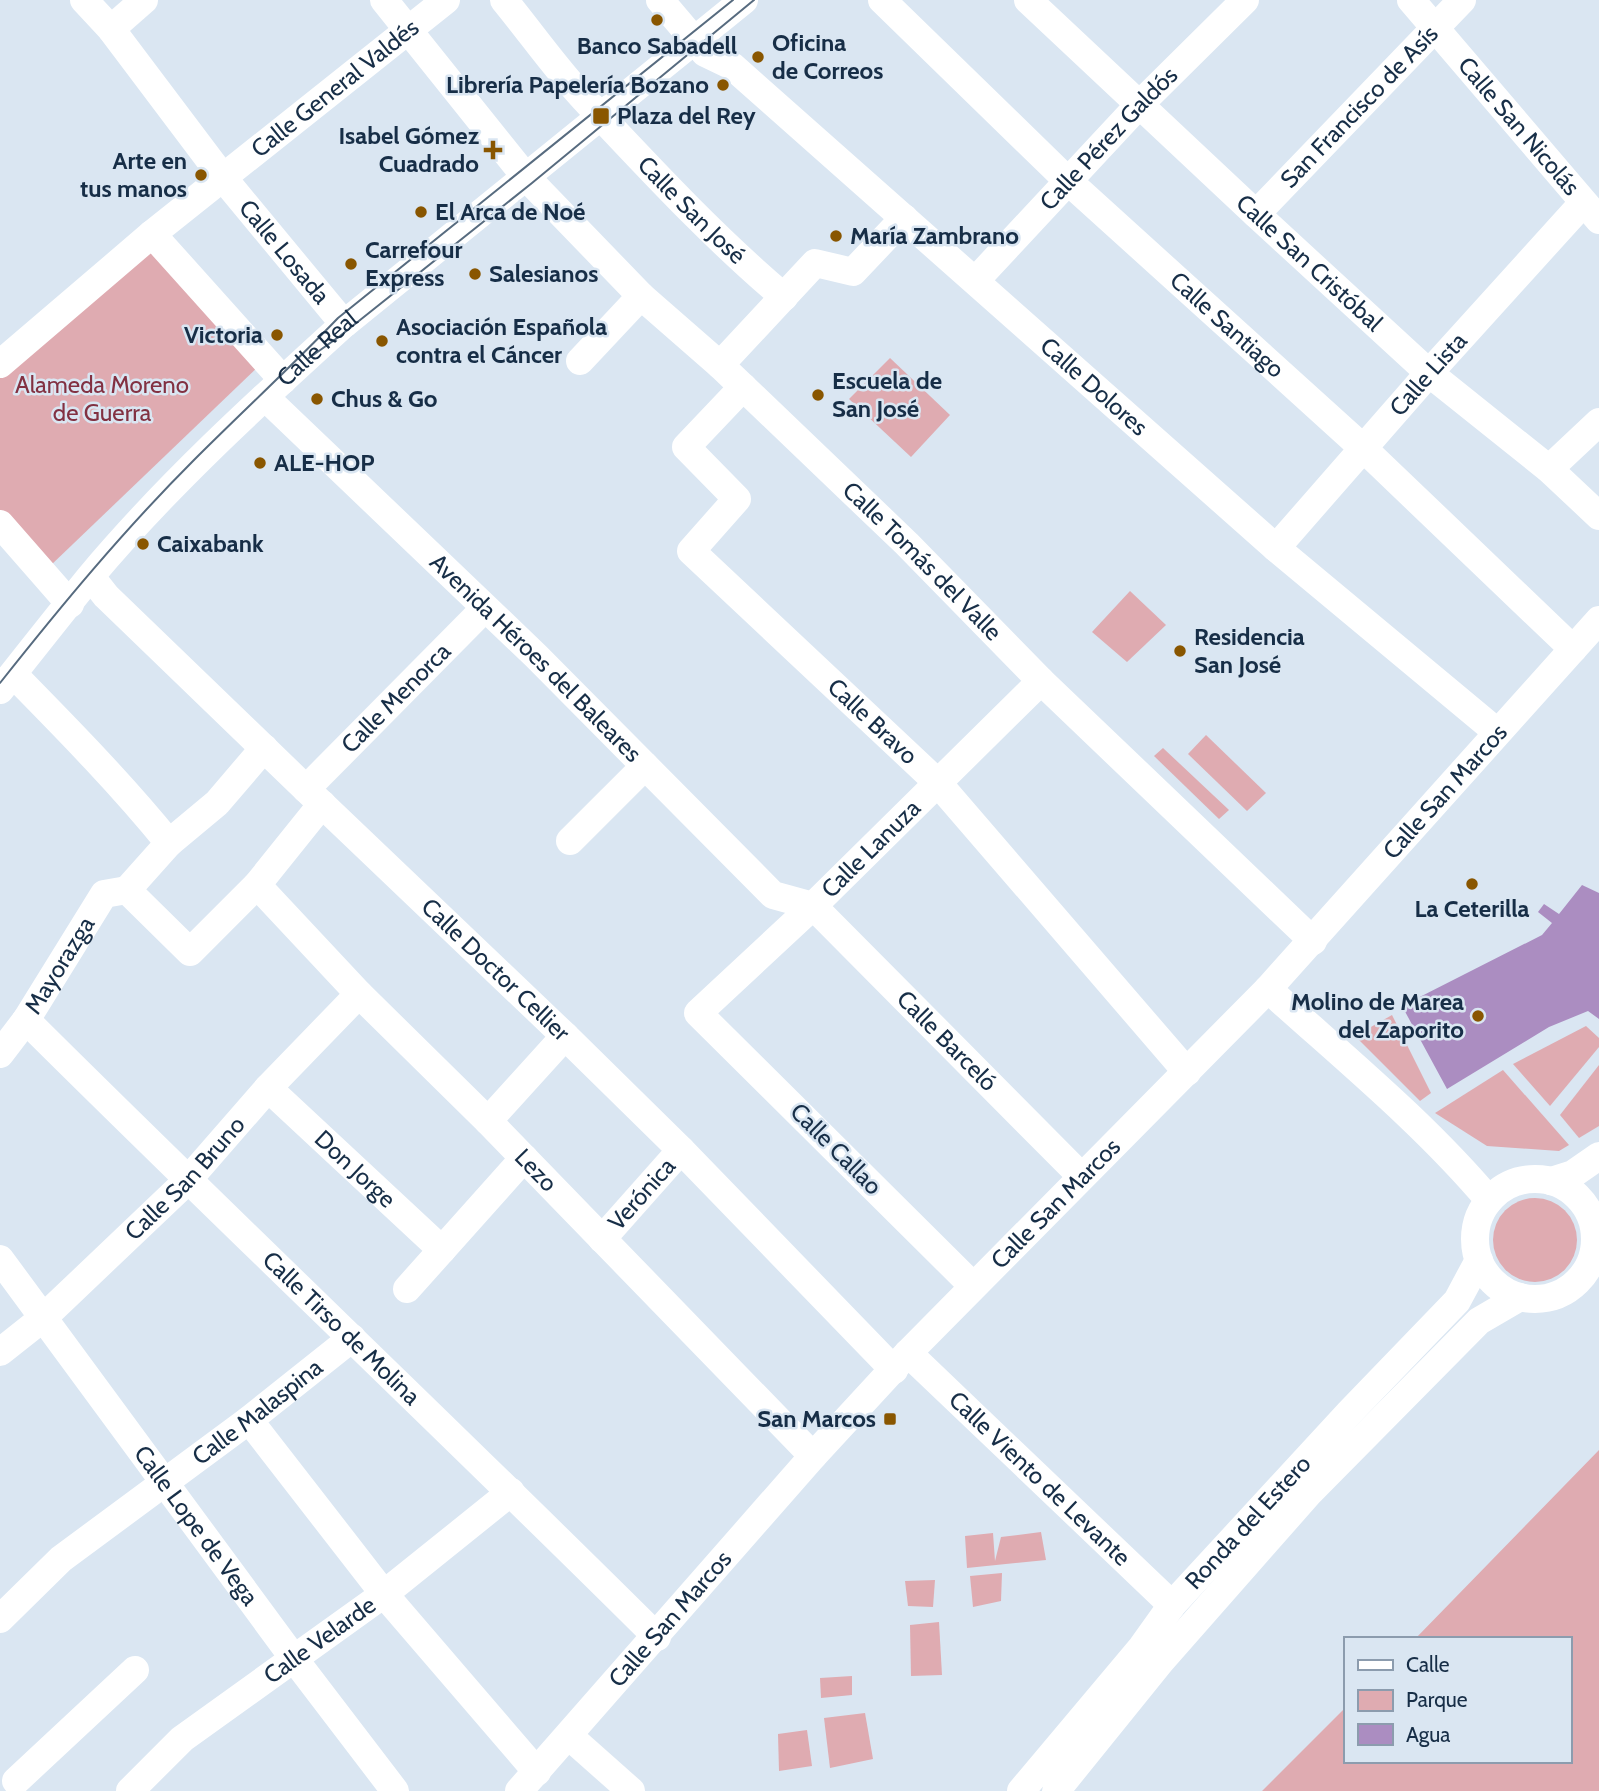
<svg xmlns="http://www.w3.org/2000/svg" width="1599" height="1791" viewBox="0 0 1599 1791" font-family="Cabin,sans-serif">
<rect width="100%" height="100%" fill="#dae6f2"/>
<g fill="#dfabb1">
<polygon points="152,244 260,365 49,567 0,512 0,373"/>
<polygon points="890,358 950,415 911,457 849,399"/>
<polygon points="1130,591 1166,625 1127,662 1092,632"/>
<polygon points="1206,735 1266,793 1247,811 1188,754"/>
<polygon points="1163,748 1229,810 1219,819 1154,756"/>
<polygon points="1392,1015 1431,1093 1420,1101 1355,1036"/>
<polygon points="1586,1026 1599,1038 1599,1047 1550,1106 1513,1064"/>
<polygon points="1599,1065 1599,1126 1579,1138 1560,1115"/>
<polygon points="1503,1070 1569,1145 1559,1151 1487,1146 1435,1113"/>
<circle cx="1535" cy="1240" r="42"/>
<polygon points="1599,1450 1599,1791 1262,1791 1345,1708 1345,1761 1569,1761 1569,1639 1415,1639"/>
<polygon points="1041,1532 1046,1560 967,1568 965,1536 993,1533 995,1561 1001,1537"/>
<polygon points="1002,1573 1001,1601 973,1607 970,1576"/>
<polygon points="935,1580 933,1607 908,1606 905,1581"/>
<polygon points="939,1622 942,1675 911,1676 910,1625"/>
<polygon points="852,1676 852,1695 821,1698 820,1678"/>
<polygon points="865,1713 873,1759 830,1768 824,1718"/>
<polygon points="807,1730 812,1766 779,1771 778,1734"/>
</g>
<polygon fill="#ab8dc1" points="1582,885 1599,893 1599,1019 1588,1011 1549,1027 1447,1089 1402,1006 1542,935 1552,923 1538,912 1544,904 1559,914"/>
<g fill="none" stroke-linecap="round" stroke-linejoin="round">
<g stroke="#fff" stroke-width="28">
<path id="s1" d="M84 0 111 29 224 179 344 324"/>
<path id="s2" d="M384 0 525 176 641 296 720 365 907 544 1041 681 1313 941"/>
<path id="s3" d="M504 0C532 34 558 72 589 104 651 170 714 238 784 297"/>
<path id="s4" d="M660 0 705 53 732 66 1276 548 1497 732"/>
<path id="s5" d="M882 0 1068 181 1364 449 1573 649"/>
<path id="s6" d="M1028 0 1256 214 1429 373 1549 469 1599 516"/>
<path id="s7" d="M1411 0 1599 220"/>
<polyline points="111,29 144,0"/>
<path id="s8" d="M1256 214 1462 0"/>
<polyline points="152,234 283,380"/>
<path id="s9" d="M976 280 1139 105 1245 0"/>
<polyline points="580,361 641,296"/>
<path id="s10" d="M0 364 152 234 446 0"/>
<polyline points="720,365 815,263 853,272 904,218"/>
<path id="s11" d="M743 387 686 447 737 499 691 551 937 782 1187 1072"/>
<path id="s12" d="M265 397 536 656 773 895 813 906 1081 1176"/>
<polyline points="1549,469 1599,422"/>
<polyline points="0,524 70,604"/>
<path id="s13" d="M1276 548 1429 373 1583 203"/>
<path id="s14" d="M91 577 106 596 306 789 565 1036 681 1150 894 1370"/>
<path d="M11 677 17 678C69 731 122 785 169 843"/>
<path id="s15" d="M0 690C30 652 60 614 90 577 166 486 256 404 344 324L744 0"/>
<polyline points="264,748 217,803 169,843 127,890 190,952 257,885 322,804"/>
<path id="s16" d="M306 789 485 608"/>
<polyline points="570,841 645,766"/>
<path id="s17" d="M257 885 359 994 488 1121 813 1456"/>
<path d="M1268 989C1343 1057 1423 1122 1489 1200"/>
<path id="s18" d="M26 1020C234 1227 448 1429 657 1637"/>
<path id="s19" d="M0 1054 26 1020 104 894 127 890"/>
<path id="s20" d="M268 1088 442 1250"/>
<polyline points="488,1121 565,1036"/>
<circle cx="1535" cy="1239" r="60"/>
<polyline points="1551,1181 1573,1174 1599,1156"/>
<path id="s21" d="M602 1239 681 1150"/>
<path id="s22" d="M0 1259 295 1660 395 1791"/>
<path id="s23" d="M973 1286 698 1013 813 906 1041 681"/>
<polyline points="407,1289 524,1158"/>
<path id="s24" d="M0 1352 43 1318 187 1181 268 1088 359 994"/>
<path id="s25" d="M908 1353 1172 1605"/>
<polyline points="249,1420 384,1594 537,1772"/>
<path id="s26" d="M0 1619 61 1559 249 1420 352 1338"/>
<polyline points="569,1736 631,1791"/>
<polyline points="16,1781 135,1670"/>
<path id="s27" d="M130 1791 182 1739 384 1594 511 1492"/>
<path id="s28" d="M519 1791 813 1456 908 1353 1268 989 1599 620"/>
<path id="s29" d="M1021 1791 1142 1647 1172 1605 1349 1413 1457 1301 1479 1260"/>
<polyline points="1056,1791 1161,1661 1308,1494 1479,1321 1520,1297"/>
</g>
<g stroke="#576b7f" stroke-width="2">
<polyline points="309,358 340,336 532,183 754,0"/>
<path d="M0 683C61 606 123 531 193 461 241 413 291 367 338 318L733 0"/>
</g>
</g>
<g fill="#895600" stroke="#dae6f2" stroke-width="2.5">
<circle cx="657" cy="20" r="7"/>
<circle cx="758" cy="57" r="7"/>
<circle cx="723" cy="85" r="7"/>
<rect x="592" y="107" width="18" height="18" rx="3.5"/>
<path d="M489.5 139.5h7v7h7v7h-7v7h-7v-7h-7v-7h7z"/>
<circle cx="201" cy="175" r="7"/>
<circle cx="421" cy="212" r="7"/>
<circle cx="836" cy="236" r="7"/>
<circle cx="351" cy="264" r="7"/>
<circle cx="475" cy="274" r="7"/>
<circle cx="277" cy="335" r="7"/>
<circle cx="382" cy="341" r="7"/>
<circle cx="818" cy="395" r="7"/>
<circle cx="317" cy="399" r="7"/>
<circle cx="260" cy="463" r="7"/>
<circle cx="143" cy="544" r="7"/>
<circle cx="1180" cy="651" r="7"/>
<circle cx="1472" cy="884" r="7"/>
<circle cx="1478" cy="1016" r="7"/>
<rect x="883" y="1412" width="14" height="14" rx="3.5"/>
</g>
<g text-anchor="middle" stroke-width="5" stroke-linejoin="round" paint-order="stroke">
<g font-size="24" font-weight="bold" fill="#172e47" stroke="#dae6f2" text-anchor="start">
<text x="772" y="51">Oficina<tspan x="772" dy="28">de Correos</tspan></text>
<text x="657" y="54" text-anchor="middle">Banco Sabadell</text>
<text x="709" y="93" text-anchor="end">Librería Papelería Bozano</text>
<text x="617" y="124">Plaza del Rey</text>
<text x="479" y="144" text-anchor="end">Isabel Gómez<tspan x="479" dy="28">Cuadrado</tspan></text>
<text x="187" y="169" text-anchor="end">Arte en<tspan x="187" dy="28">tus manos</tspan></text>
<text x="435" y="220">El Arca de Noé</text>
<text x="850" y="244">María Zambrano</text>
<text x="365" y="258">Carrefour<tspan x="365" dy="28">Express</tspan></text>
<text x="489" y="282">Salesianos</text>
<text x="396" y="335">Asociación Española<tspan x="396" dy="28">contra el Cáncer</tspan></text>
<text x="263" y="343" text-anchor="end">Victoria</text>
<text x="832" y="389">Escuela de<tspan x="832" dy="28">San José</tspan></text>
<text x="331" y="407">Chus &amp; Go</text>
<text x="274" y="471">ALE-HOP</text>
<text x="157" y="552">Caixabank</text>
<text x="1194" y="645">Residencia<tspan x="1194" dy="28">San José</tspan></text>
<text x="1472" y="917" text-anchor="middle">La Ceterilla</text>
<text x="1464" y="1010" text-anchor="end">Molino de Marea<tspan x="1464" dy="28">del Zaporito</tspan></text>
<text x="876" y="1427" text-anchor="end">San Marcos</text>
</g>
<g font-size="24" fill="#172e47" stroke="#dae6f2">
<text dy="8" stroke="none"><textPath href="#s10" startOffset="434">Calle General Valdés</textPath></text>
<text dy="8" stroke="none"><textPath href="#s8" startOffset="149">San Francisco de Asís</textPath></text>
<text dy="8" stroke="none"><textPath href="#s7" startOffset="166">Calle San Nicolás</textPath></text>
<text dy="8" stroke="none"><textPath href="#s9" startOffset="194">Calle Pérez Galdós</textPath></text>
<text dy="8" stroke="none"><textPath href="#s3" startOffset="282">Calle San José</textPath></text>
<text dy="8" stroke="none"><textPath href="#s1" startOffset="322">Calle Losada</textPath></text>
<text dy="8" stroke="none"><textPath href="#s6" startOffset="385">Calle San Cristóbal</textPath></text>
<text dy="8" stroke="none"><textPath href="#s5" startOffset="474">Calle Santiago</textPath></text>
<text dy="8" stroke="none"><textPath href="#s15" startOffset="467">Calle Real</textPath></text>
<text dy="8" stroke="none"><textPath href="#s13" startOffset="231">Calle Lista</textPath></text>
<text dy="8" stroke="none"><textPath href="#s4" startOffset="583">Calle Dolores</textPath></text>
<text dy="8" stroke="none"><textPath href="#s2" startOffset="779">Calle Tomás del Valle</textPath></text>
<text dy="8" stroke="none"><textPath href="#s12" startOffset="376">Avenida Héroes del Baleares</textPath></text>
<text dy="8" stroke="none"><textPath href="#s16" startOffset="128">Calle Menorca</textPath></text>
<text dy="8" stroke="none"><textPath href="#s11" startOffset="474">Calle Bravo</textPath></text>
<text dy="8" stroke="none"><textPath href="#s28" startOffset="1363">Calle San Marcos</textPath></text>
<text dy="8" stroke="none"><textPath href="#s23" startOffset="626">Calle Lanuza</textPath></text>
<text dy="8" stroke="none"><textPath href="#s19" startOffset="107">Mayorazga</textPath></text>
<text dy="8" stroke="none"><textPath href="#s14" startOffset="564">Calle Doctor Cellier</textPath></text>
<text dy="8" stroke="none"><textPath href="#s12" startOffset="943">Calle Barceló</textPath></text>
<text transform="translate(836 1149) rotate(45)" y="8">Calle Callao</text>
<text dy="8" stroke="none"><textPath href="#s20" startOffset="119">Don Jorge</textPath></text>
<text dy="8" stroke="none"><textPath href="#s17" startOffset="399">Lezo</textPath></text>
<text dy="8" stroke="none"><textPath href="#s24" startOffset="254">Calle San Bruno</textPath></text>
<text dy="8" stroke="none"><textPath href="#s21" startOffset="60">Verónica</textPath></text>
<text dy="8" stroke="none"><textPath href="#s28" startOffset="796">Calle San Marcos</textPath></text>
<text dy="8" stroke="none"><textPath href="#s18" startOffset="441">Calle Tirso de Molina</textPath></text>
<text dy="8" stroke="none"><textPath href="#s26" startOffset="331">Calle Malaspina</textPath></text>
<text dy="8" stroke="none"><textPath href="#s25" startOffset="182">Calle Viento de Levante</textPath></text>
<text dy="8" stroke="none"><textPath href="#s29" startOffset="352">Ronda del Estero</textPath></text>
<text dy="8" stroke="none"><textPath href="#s22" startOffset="331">Calle Lope de Vega</textPath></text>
<text dy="8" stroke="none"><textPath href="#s28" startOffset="229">Calle San Marcos</textPath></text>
<text dy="8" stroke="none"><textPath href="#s27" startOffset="243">Calle Velarde</textPath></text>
</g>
<g font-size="24" fill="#823142" stroke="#dae6f2">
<text x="102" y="393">Alameda Moreno<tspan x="102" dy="28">de Guerra</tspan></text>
</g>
</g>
<rect x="1344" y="1637" width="228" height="126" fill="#dae6f2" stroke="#8c9cae" stroke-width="2"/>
<rect x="1358" y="1660" width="35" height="10" fill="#ffffff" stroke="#8c9cae" stroke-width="2"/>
<text x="1406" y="1672" font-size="21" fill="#172e47">Calle</text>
<rect x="1358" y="1690" width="35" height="21" fill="#dfabb1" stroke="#8c9cae" stroke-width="2"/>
<text x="1406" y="1707" font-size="21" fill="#172e47">Parque</text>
<rect x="1358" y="1724" width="35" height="21" fill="#ab8dc1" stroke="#8c9cae" stroke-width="2"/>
<text x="1406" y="1742" font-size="21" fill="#172e47">Agua</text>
</svg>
